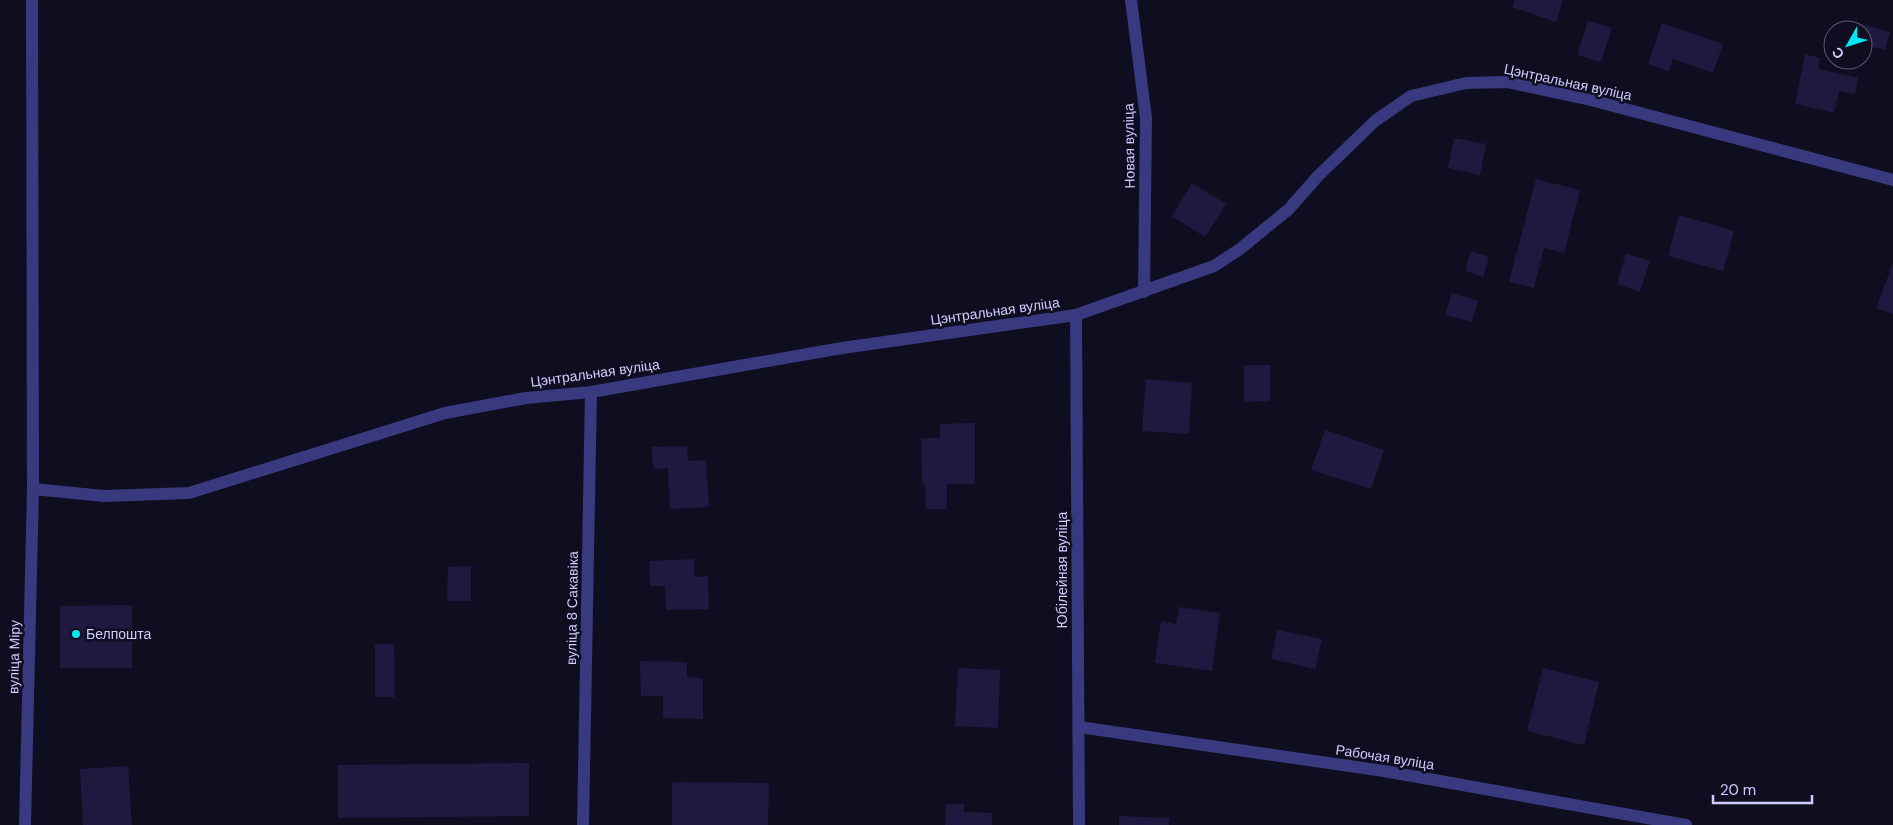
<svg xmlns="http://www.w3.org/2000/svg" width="1893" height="825" viewBox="0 0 1893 825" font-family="'DM Sans',sans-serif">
<rect width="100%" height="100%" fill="#0f0d20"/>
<g fill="#1f1940">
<polygon points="1515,0 1563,0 1556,22 1512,7"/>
<polygon points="1588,21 1612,28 1601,62 1577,55"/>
<polygon points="1854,22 1890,32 1885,50 1863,44 1863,30 1852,30"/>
<polygon points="1662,23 1723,44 1713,73 1673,59 1669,71 1648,64"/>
<polygon points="1805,54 1820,58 1818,69 1858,78 1855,94 1839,91 1834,113 1795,104"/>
<polygon points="1454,138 1486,144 1480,175 1448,168"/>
<polygon points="1536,179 1580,190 1564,253 1544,248 1534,288 1509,282"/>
<polygon points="1192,183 1226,204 1205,237 1172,216"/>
<polygon points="1679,215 1734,231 1723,271 1668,256"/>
<polygon points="1471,251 1489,257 1483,277 1465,271"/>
<polygon points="1626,253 1650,261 1640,292 1617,284"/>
<polygon points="1893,263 1893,314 1876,308"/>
<polygon points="1452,293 1478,301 1472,322 1445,315"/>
<polygon points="1244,365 1270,365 1270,401 1244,402"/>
<polygon points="1146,379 1192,383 1189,434 1142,431"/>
<polygon points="975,423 975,484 947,484 947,509 926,509 925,484 922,484 921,438 940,438 940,424"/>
<polygon points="1325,430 1384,450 1371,489 1311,470"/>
<polygon points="687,446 688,461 706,460 709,507 670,509 668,468 653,469 652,447"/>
<polygon points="694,559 694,577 708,576 709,609 666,610 665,586 650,586 649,561"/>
<polygon points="471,566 471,601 447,601 448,567"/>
<polygon points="132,605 132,668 60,668 60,606"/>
<polygon points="1179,607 1220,613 1212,671 1155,663 1161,621 1176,624"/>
<polygon points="1277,630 1322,639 1315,669 1271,659"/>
<polygon points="375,644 394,644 395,697 375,697"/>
<polygon points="640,661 687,662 687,677 703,678 703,719 663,718 663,696 641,696"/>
<polygon points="958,668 1000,670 998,728 955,726"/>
<polygon points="1543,668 1599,682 1584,745 1527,731"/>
<polygon points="529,763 529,816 338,818 338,765"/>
<polygon points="128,766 132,825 83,825 80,769"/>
<polygon points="672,782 769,783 768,825 672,825"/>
<polygon points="946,804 964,804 964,812 992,813 992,825 945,825"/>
<polygon points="1119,816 1170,818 1169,825 1119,825"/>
</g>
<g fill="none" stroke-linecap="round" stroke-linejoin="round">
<g stroke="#38397e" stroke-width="12">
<polyline points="1131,0 1146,118 1144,292"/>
<polyline points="1076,315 1079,825"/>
<polyline points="33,489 104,496 189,493 445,413 526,398 591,392 842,348 1076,315 1214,266 1240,249 1289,209 1318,176 1375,121 1411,96 1466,83 1507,82 1591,100 1893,180"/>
<polyline points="1079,727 1384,771 1686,825"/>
<polyline points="25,825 33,489 32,0"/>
<polyline points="583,825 591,392"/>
</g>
</g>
<circle fill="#03e8f4" stroke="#0f0d20" stroke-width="2" cx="76" cy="634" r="5"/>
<g text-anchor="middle" stroke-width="5" stroke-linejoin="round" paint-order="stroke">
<g font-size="14" fill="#cfccfe" stroke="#0f0d20">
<text transform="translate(1568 82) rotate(12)" y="5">Цэнтральная вуліца</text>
<text transform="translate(1129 146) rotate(-91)" y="5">Новая вуліца</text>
<text transform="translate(995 311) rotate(-8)" y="5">Цэнтральная вуліца</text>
<text transform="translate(595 373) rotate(-8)" y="5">Цэнтральная вуліца</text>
<text transform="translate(1062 570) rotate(-90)" y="5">Юбілейная вуліца</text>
<text transform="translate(572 608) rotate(-89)" y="5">вуліца 8 Сакавіка</text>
<text transform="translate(14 657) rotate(-89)" y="5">вуліца Міру</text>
<text transform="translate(1385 757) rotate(9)" y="5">Рабочая вуліца</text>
</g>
<g font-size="14" fill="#cfccfe" stroke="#0f0d20" text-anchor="start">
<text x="86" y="639">Белпошта</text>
</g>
</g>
<g transform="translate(1848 45) rotate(231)"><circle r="24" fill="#0f0d20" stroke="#5c5979"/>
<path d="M0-4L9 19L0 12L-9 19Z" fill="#03e8f4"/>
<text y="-8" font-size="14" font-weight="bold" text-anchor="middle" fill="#cfccfe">С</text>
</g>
<path d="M1713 795v8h99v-8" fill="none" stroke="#cfccfe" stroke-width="2.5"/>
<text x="1720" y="795" font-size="15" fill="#cfccfe" stroke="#0f0d20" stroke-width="4" paint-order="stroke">20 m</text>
</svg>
